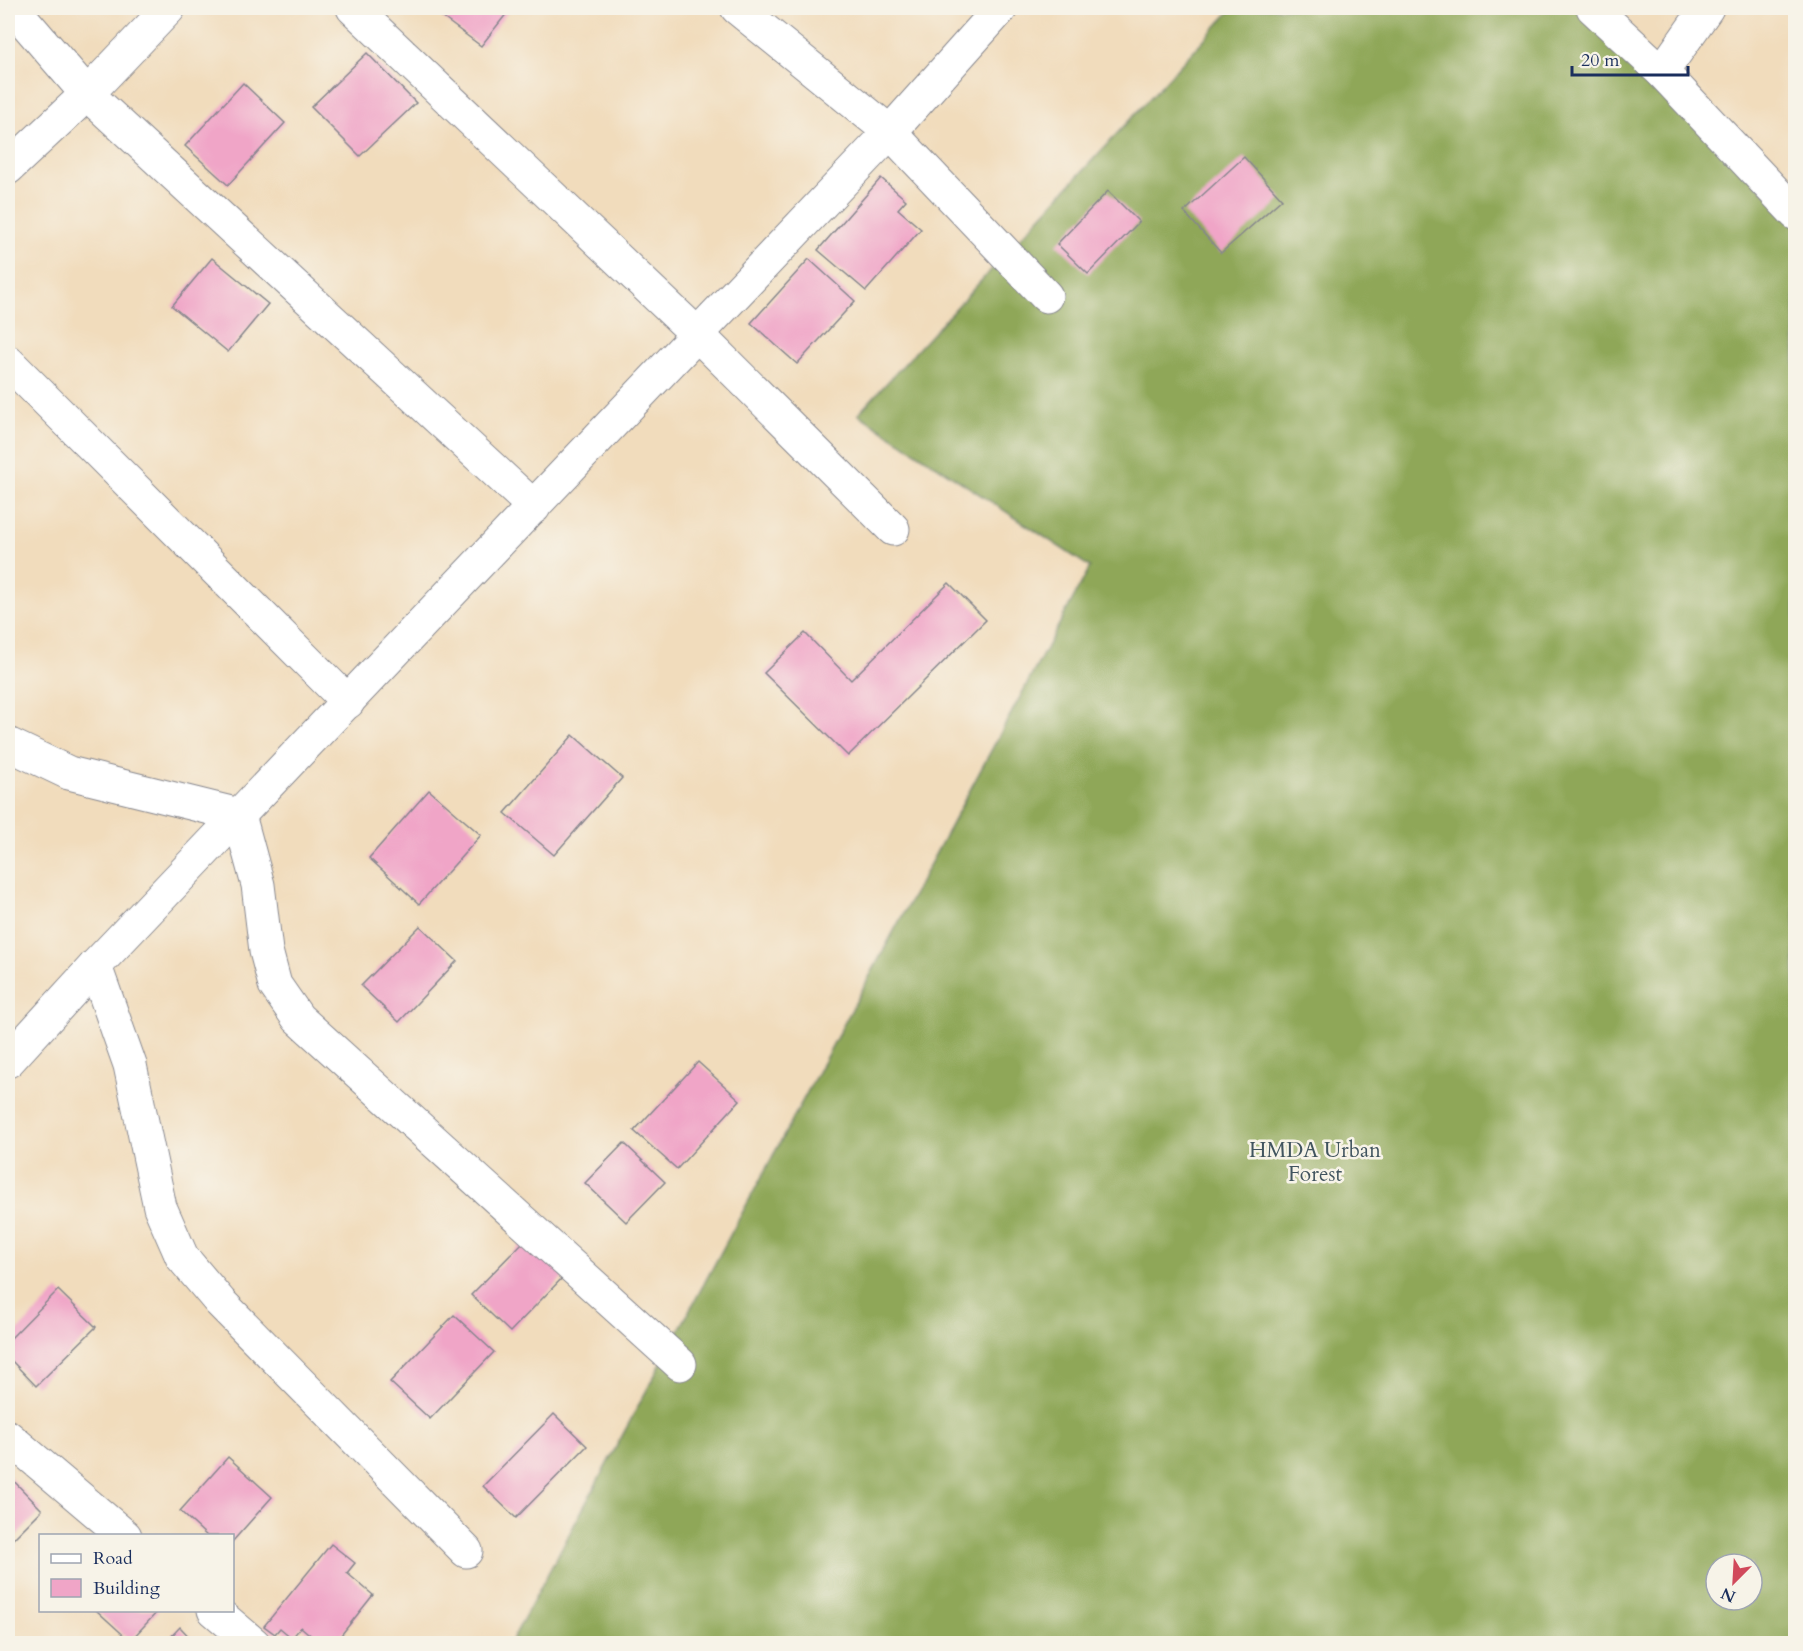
<svg xmlns="http://www.w3.org/2000/svg" width="1803" height="1651" viewBox="0 0 1803 1651" font-family="Cardo,serif">
<rect width="100%" height="100%" fill="#f7f3e8"/>
<filter id="ink" filterUnits="userSpaceOnUse"><feTurbulence type="fractalNoise" baseFrequency=".0167" numOctaves="2"/><feDisplacementMap in="SourceGraphic" scale="12" xChannelSelector="R" yChannelSelector="G"/><feConvolveMatrix kernelMatrix="1 2 1 2 8 2 1 2 1" color-interpolation-filters="sRGB"/></filter>
<filter id="wash" filterUnits="userSpaceOnUse"><feTurbulence type="fractalNoise" baseFrequency=".008" numOctaves="4" result="noise"/><feDisplacementMap in="SourceGraphic" scale="24" xChannelSelector="R" yChannelSelector="G"/><feGaussianBlur stdDeviation="1.35" result="paint"/><feColorMatrix in="noise" values="0 0 0 0 0 0 0 0 0 0 0 0 0 0 0 0 0 1.4 0 .05"/><feComposite in="paint" operator="in"/></filter>
<g filter="url(#wash)">
<rect width="100%" height="100%" fill="#f1dcbc"/>
<path fill="#8fa759" stroke="#556b5c" stroke-width="1.5" fill-rule="evenodd" d="M1233 8H1584L1795 223V1643L510 1644 1090 567 858 414ZM1716 1564H1752V1600H1716Z"/>
<g id="blocks">
<g fill="#f0a5c7">
<polygon points="450,8 511,8 481,46 442,17"/>
<polygon points="367,53 416,103 360,156 311,107"/>
<polygon points="243,83 285,123 228,185 185,146"/>
<polygon points="1244,157 1282,199 1221,253 1184,212"/>
<polygon points="881,178 906,200 898,209 921,229 866,291 818,250"/>
<polygon points="1108,191 1139,222 1088,274 1057,244"/>
<polygon points="212,258 268,304 228,352 172,306"/>
<polygon points="809,259 855,301 797,364 751,323"/>
<polygon points="949,583 986,620 848,756 764,673 805,633 851,680"/>
<polygon points="573,735 622,778 554,855 505,813"/>
<polygon points="429,790 481,835 419,904 369,858"/>
<polygon points="420,926 457,961 399,1022 361,986"/>
<polygon points="698,1062 740,1100 677,1169 634,1131"/>
<polygon points="624,1143 665,1182 626,1222 585,1183"/>
<polygon points="528,1237 566,1274 510,1332 471,1295"/>
<polygon points="58,1290 96,1327 36,1386 8,1357 8,1341"/>
<polygon points="454,1315 494,1352 430,1419 390,1382"/>
<polygon points="554,1414 587,1446 516,1518 483,1486"/>
<polygon points="228,1457 272,1497 232,1542 232,1536 207,1536 180,1511"/>
<polygon points="8,1475 42,1510 8,1544"/>
<polygon points="331,1544 355,1563 347,1573 373,1595 334,1644 321,1644 301,1627 292,1638 280,1628 275,1634 264,1626"/>
<polygon points="96,1610 159,1610 130,1641"/>
<polygon points="180,1627 196,1644 164,1644"/>
</g>
</g>
</g>
<g filter="url(#ink)">
<use href="#blocks" fill-opacity="0" stroke="#86868d" stroke-width="1.5"/>
<g fill="none" stroke-linecap="round" stroke-linejoin="round">
<defs>
<g id="minor">
<polyline points="13,8 87,94 534,507"/>
<polyline points="353,8 697,334 893,529"/>
<polyline points="737,8 890,132 1046,296"/>
<polyline points="1662,72 1707,8"/>
<polyline points="8,168 87,94 169,8"/>
<polyline points="8,362 348,702"/>
<polyline points="8,744 69,773 239,815 258,885 266,951 275,985 298,1018 680,1364"/>
<polyline points="95,966 130,1065 160,1207 182,1257 220,1302 466,1551"/>
<polyline points="8,1061 95,966 890,132 1001,8"/>
<polyline points="8,1437 125,1536"/>
<polyline points="214,1610 254,1644"/>
</g>
<polyline id="major" points="1593,8 1662,72 1796,214"/>
</defs>
<use href="#minor" stroke="#86868d" stroke-width="35"/>
<use href="#major" stroke="#86868d" stroke-width="35"/>
<use href="#minor" stroke="#fff" stroke-width="33"/>
<use href="#major" stroke="#fff" stroke-width="33"/>
</g>
</g>
<g text-anchor="middle" stroke-width="5" stroke-linejoin="round" paint-order="stroke">
<g font-size="21" fill="#41545f" stroke="#f7f3e8">
<text x="1315" y="1157">HMDA Urban<tspan x="1315" dy="24">Forest</tspan></text>
</g>
</g>
<rect width="1803" height="1651" fill="none" stroke="#f7f3e8" stroke-width="30"/>
<rect x="39" y="1534" width="195" height="78" fill="#f7f3e8" stroke="#9fa5b1" stroke-width="1.5"/>
<rect x="51" y="1554" width="30" height="9" fill="#ffffff" stroke="#9fa5b1" stroke-width="1.5"/>
<text x="93" y="1564" font-size="18" fill="#1b2f5e">Road</text>
<rect x="51" y="1579" width="30" height="18" fill="#f0a5c7" stroke="#9fa5b1" stroke-width="1.5"/>
<text x="93" y="1594" font-size="18" fill="#1b2f5e">Building</text>
<g transform="translate(1734 1582) rotate(204)"><circle r="28" fill="#f7f3e8" stroke="#9fa5b1" stroke-width="1.5"/>
<path d="M0-4.5L10 22L0 15L-10 22Z" fill="#d1495b"/>
<text y="-9" font-size="16" font-weight="bold" text-anchor="middle" fill="#1b2f5e">N</text>
</g>
<path d="M1572 66v9h116v-9" fill="none" stroke="#1b2f5e" stroke-width="3"/>
<text x="1581" y="66" font-size="18" fill="#1b2f5e" stroke="#f7f3e8" stroke-width="4.5" paint-order="stroke">20 m</text>
</svg>
